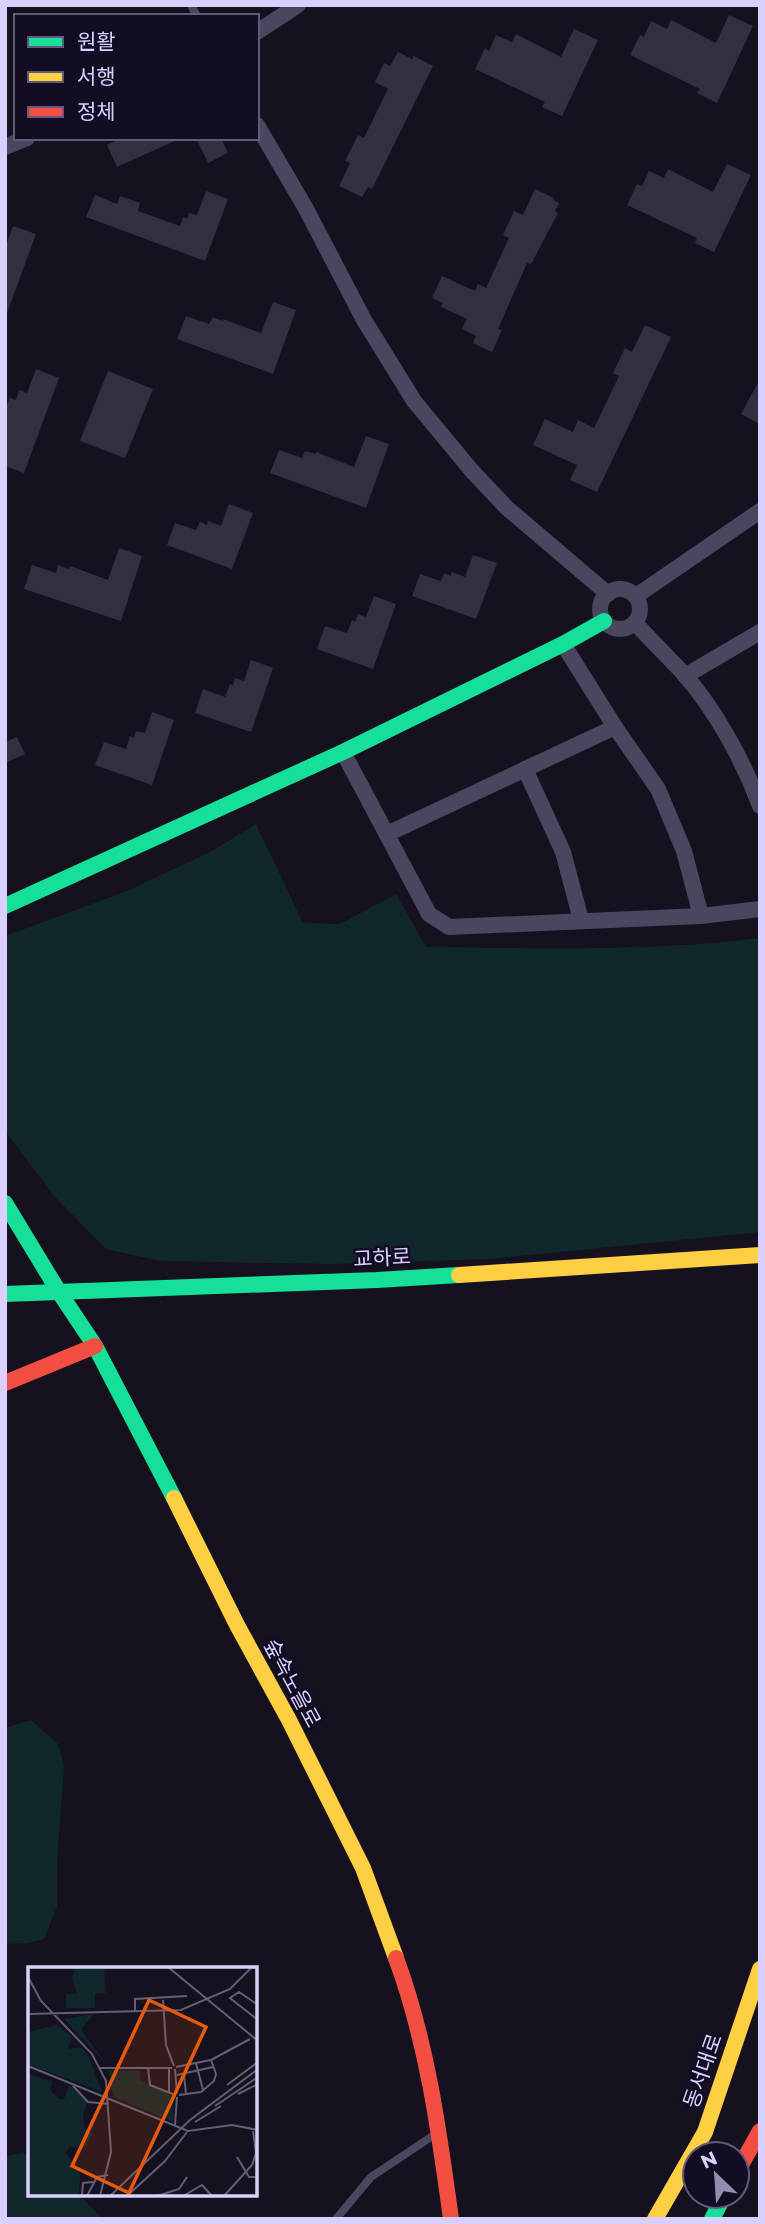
<svg xmlns="http://www.w3.org/2000/svg" width="765" height="2224" viewBox="0 0 765 2224" font-family="Montserrat,'Noto Sans KR',sans-serif">
<rect width="100%" height="100%" fill="#15111e"/>
<g fill="#10272b">
<path d="M256 824 303 923 340 924 396 894 426 947C537 948 649 952 760 938V1232L490 1259 333 1264 160 1261 106 1249 55 1197 5 1131V936L127 891 212 851Z"/>
<polygon points="31,1720 58,1744 64,1766 57,1863 57,1906 44,1939 28,1943 5,1944 5,1728"/>
<polygon points="23,2153 30,2158 30,2194 78,2194 103,2219 5,2219 5,2156"/>
</g>
<g fill="#342f40">
<polygon points="729,15 753,26 717,103 697,93 700,89 630,55 640,35 644,37 651,21 667,29 671,20 716,43"/>
<polygon points="574,29 598,40 562,116 542,107 545,102 475,69 485,48 489,51 496,35 512,42 516,34 561,57"/>
<polygon points="398,52 412,59 414,56 433,66 372,189 368,187 362,197 339,186 350,163 345,161 358,135 364,138 388,89 375,82 384,63 390,66"/>
<polygon points="122,138 181,138 117,167 107,145"/>
<polygon points="196,138 221,138 228,153 208,163"/>
<polygon points="727,164 751,175 714,252 695,243 697,238 627,205 637,184 642,186 649,171 664,178 668,169 713,192"/>
<polygon points="535,189 554,198 553,200 559,203 555,211 558,213 531,264 527,263 498,329 502,330 492,352 473,343 476,336 462,329 467,319 441,307 443,303 432,298 442,276 475,291 478,284 486,288 509,238 503,235 514,211 523,215"/>
<polygon points="206,191 228,199 205,261 86,217 95,195 117,204 120,196 140,203 138,211 180,226 183,217 187,219 189,213 197,215"/>
<polygon points="13,226 36,234 7,313 5,312 5,248"/>
<polygon points="273,302 296,310 273,374 177,339 186,316 209,324 213,317 223,321 223,319 261,333"/>
<polygon points="645,325 671,337 597,492 570,480 577,465 533,445 545,419 573,432 578,420 594,428 619,376 613,373 625,348 632,352"/>
<polygon points="36,369 59,378 24,473 5,466 5,409 10,398 16,400 19,390 27,393"/>
<polygon points="108,371 153,389 125,458 80,441"/>
<polygon points="760,379 760,424 741,414"/>
<polygon points="366,436 389,444 366,508 270,473 279,450 302,458 305,451 316,454 316,452 354,467"/>
<polygon points="229,504 253,513 232,569 167,545 175,523 196,530 200,522 207,525 208,521 221,526"/>
<polygon points="119,548 142,556 121,621 24,589 32,565 56,573 58,565 69,569 70,566 108,580"/>
<polygon points="473,555 497,563 476,619 412,596 420,574 441,581 444,573 451,576 452,572 465,577"/>
<polygon points="374,596 396,604 373,669 317,649 325,626 347,633 352,620 355,622 358,614 366,617"/>
<polygon points="251,660 273,668 251,732 195,713 203,689 225,697 230,684 233,685 235,678 244,681"/>
<polygon points="152,712 174,720 152,785 95,765 104,742 126,749 130,736 134,738 136,731 145,733"/>
<polygon points="17,737 25,754 5,763 5,742"/>
</g>
<g fill="none" stroke-linecap="round" stroke-linejoin="round">
<g stroke="#4b465f" stroke-width="8">
<polyline points="191,5 197,16"/>
<polyline points="336,2219 371,2177 437,2133"/>
</g>
<g stroke="#4b465f" stroke-width="16">
<polyline points="257,32 298,5"/>
<polyline points="257,125 305,207 364,320 414,401 472,471 507,508 608,594"/>
<polyline points="5,147 27,138"/>
<circle cx="620" cy="609" r="20"/>
<polyline points="636,596 760,511"/>
<path d="M635 623C651 640 668 657 684 674 716 711 743 760 760 806"/>
<polyline points="563,644 615,727 658,789 684,851 701,916"/>
<polyline points="685,676 760,632"/>
<polyline points="343,752 429,914 449,927 701,916 760,909"/>
<polyline points="525,769 563,852 581,920"/>
<polyline points="387,834 615,727"/>
</g>
<g stroke="#16e098" stroke-width="16">
<polyline points="5,906 343,752 563,644 604,621"/>
<polyline points="5,1203 59,1292 95,1346 174,1498"/>
<polyline points="5,1294 377,1280 459,1275"/>
<polyline points="712,2219 724,2196"/>
</g>
<g stroke="#ffcf43" stroke-width="16">
<polyline points="459,1275 760,1255"/>
<polyline points="174,1498 237,1625 289,1720 363,1868 396,1958"/>
<polyline points="655,2219 705,2132 760,1969"/>
</g>
<g stroke="#f24e42" stroke-width="16">
<polyline points="5,1383 95,1346"/>
<path d="M396 1958C427 2042 439 2131 451 2219"/>
<polyline points="737,2172 760,2131"/>
</g>
</g>
<g text-anchor="middle" stroke-width="5" stroke-linejoin="round" paint-order="stroke">
<g font-size="21" fill="#dacfff" stroke="#130c23">
<text transform="translate(382 1258) rotate(-3)" y="7">교하로</text>
<text transform="translate(292 1683) rotate(62)" y="7">숲속노을로</text>
<text transform="translate(703 2071) rotate(-71)" y="7">동서대로</text>
</g>
</g>
<g transform="translate(28 1967)">
<rect width="229" height="229" fill="#15111e"/>
<path d="M48 0H76L78 26 67 27V41H38V27H49L44 11ZM66 47 53 63 79 98 36 52ZM29 58 44 70 40 82 53 80 61 90 74 125 0 97V65ZM80 103 112 104V113L146 130 145 155 86 130ZM0 107 24 114 22 123 31 132H36L41 118 60 135 55 147 57 161 64 167 57 180H41L38 186 52 205 51 229H0Z" fill="#10272b"/>
<path fill="none" stroke="#645d78" stroke-width="2" d="M140 0 230 74M0 10 13 34 64 87 78 114 83 185 72 229M135 33 138 78 146 99M230 38 211 25 202 31 230 53M107 44V32L159 29M0 47 153 43 202 22 224 0M183 93 222 72M168 96 175 123M0 99 160 164 204 158 230 163M148 100 183 93 188 107 186 114 173 125 151 128M72 101H144M120 101 122 118 147 128M141 101V126M147 102 149 126M156 107 158 128M149 108 185 100M199 118 230 95M45 119 60 135 81 137M210 127 230 117M187 139 230 110M167 155 193 139M147 158 149 130M209 190 221 210H230M54 229 55 216 65 215M59 229 69 210 80 208M82 229 162 153 230 102M99 229 137 194 159 165M129 229 151 222 159 210M155 229 174 218 184 229M196 229 224 198 228 186 225 164"/>
<path fill="#e8590c" fill-opacity="0.15" stroke="#e8590c" stroke-width="3.5" d="M121 33 178 60 101 226 44 199Z"/>
<rect width="229" height="229" fill="none" stroke="#dacfff" stroke-width="3.5"/>
</g>
<rect width="765" height="2224" fill="none" stroke="#dacfff" stroke-width="14"/>
<rect x="14" y="14" width="245" height="126" fill="#130c23" stroke="#635a7b" stroke-width="2"/>
<rect x="28" y="37" width="35" height="10" fill="#16e098" stroke="#635a7b" stroke-width="2"/>
<text x="77" y="49" font-size="21" fill="#dacfff">원활</text>
<rect x="28" y="72" width="35" height="10" fill="#ffcf43" stroke="#635a7b" stroke-width="2"/>
<text x="77" y="84" font-size="21" fill="#dacfff">서행</text>
<rect x="28" y="107" width="35" height="10" fill="#f24e42" stroke="#635a7b" stroke-width="2"/>
<text x="77" y="119" font-size="21" fill="#dacfff">정체</text>
<g transform="translate(716 2175) rotate(335)"><circle r="33" fill="#130c23" stroke="#635a7b" stroke-width="2"/>
<path d="M0-5L12 26L0 18L-12 26Z" fill="#958cb0"/>
<text y="-10" font-size="19" font-weight="bold" text-anchor="middle" fill="#dacfff">N</text>
</g>
</svg>
